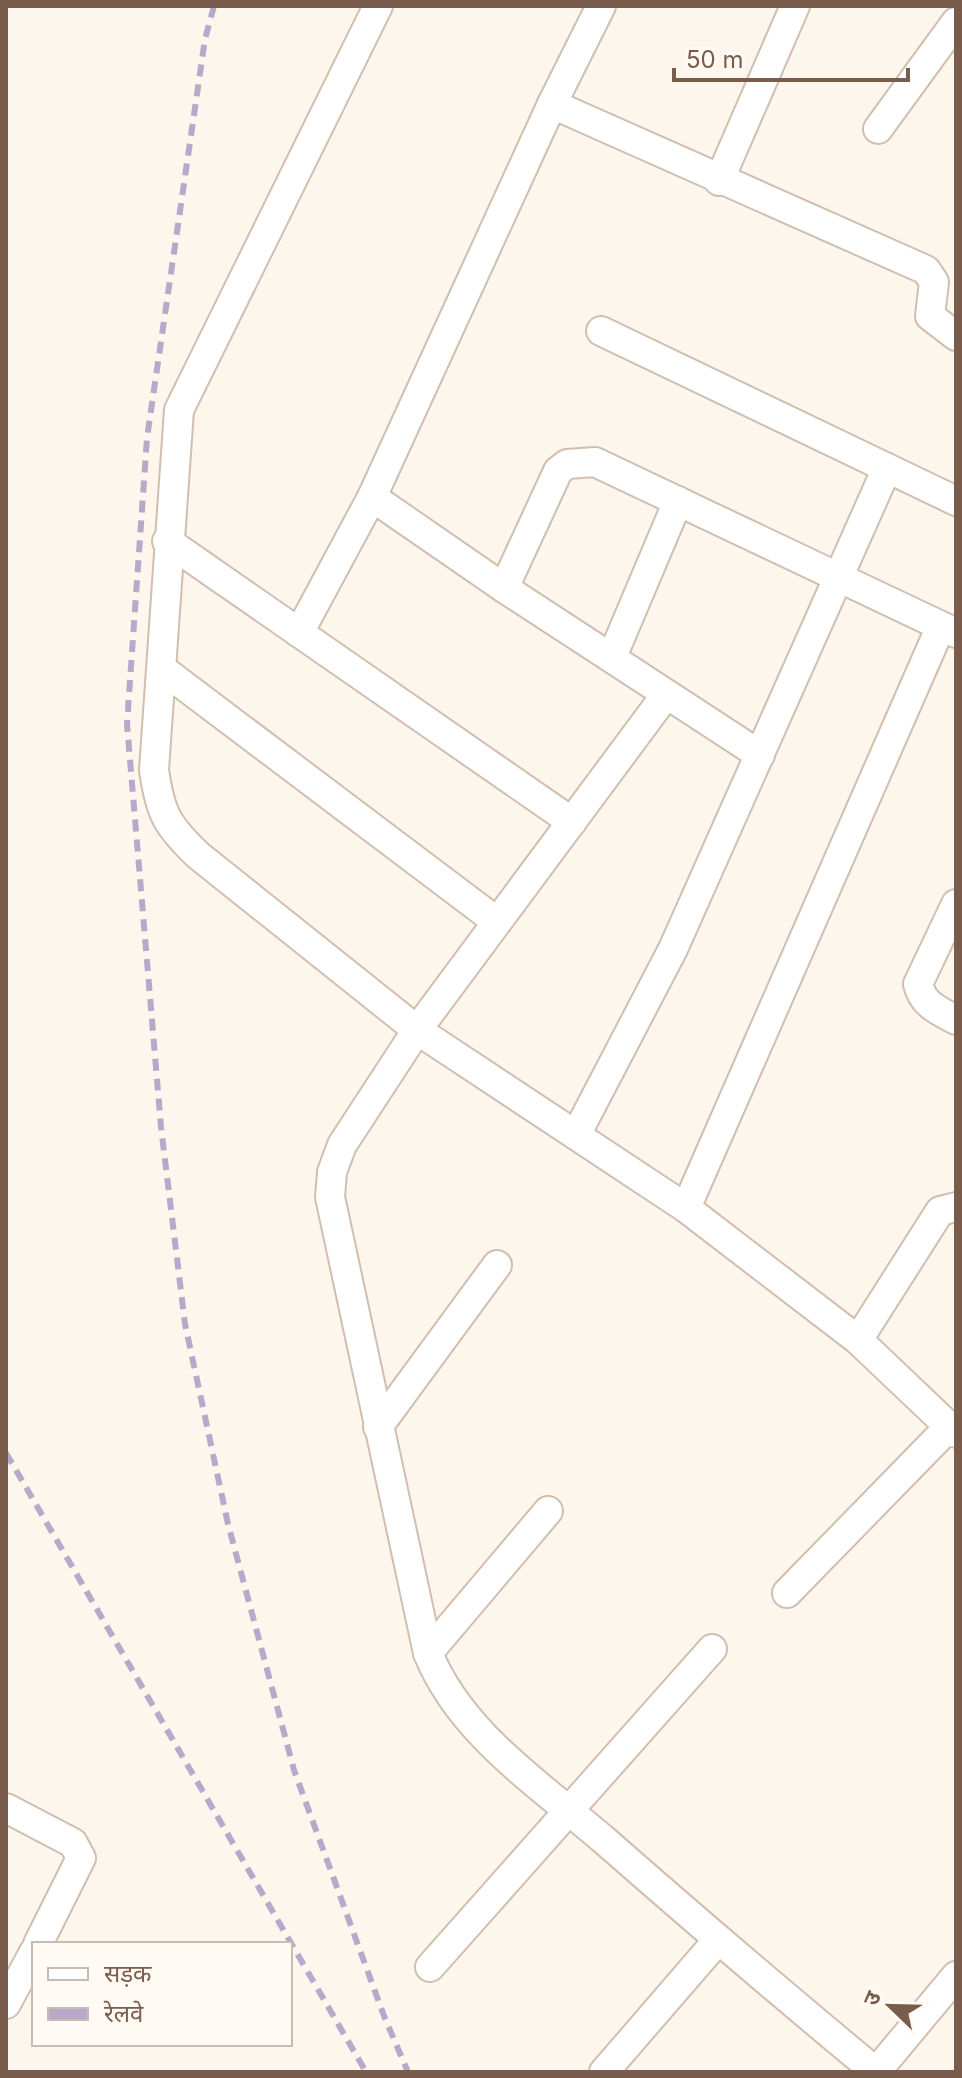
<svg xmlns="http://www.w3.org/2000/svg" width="962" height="2078" viewBox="0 0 962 2078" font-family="Inter,'Noto Sans Devanagari',sans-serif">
<rect width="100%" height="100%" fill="#fdf6ec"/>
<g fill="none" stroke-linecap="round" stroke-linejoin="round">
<defs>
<g id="street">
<path d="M378 6 179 410 154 770C160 813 167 826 199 856L417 1030 686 1208 858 1340 956 1433"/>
<polyline points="552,104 926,270 934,282 930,316 956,336"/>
<polyline points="878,129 956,22"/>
<polyline points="719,181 795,6"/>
<polyline points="601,331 956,501"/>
<polyline points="372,497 504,588 760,755"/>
<polyline points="167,541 572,822"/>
<polyline points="504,588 558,471 567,464 595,462 956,633"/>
<polyline points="299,633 372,497 552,104 601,6"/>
<polyline points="612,657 678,501"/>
<polyline points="162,669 496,921"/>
<path d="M665 696 417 1030 342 1145 332 1172 330 1197 428 1653C460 1733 540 1785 604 1840 694 1919 784 1996 876 2072"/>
<path d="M956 904 918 984C923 1005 938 1010 956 1020"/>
<polyline points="576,1135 673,949 887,468"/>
<polyline points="686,1208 941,626"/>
<polyline points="858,1340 940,1211 956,1207"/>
<polyline points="378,1427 497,1265"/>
<polyline points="787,1593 949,1427"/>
<polyline points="428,1653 548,1511"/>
<polyline points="6,1808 73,1843 81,1858 38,1944"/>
<polyline points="430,1967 712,1649"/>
<polyline points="6,2004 34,1952"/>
<polyline points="604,2072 718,1940"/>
<polyline points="876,2072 956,1976"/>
</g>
</defs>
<use href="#street" stroke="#d1beb0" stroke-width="32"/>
<use href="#street" stroke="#fff" stroke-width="28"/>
<g stroke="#b9a8c9" stroke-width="6" stroke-dasharray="12 8" stroke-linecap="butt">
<polyline points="214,6 205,39 147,438 127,724 161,1127 185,1324 228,1524 294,1770 384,2016 408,2072"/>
<polyline points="6,1453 366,2072"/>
</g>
</g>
<rect width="962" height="2078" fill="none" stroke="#7a5c4d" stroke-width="16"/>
<rect x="32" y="1942" width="260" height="104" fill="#fffaf3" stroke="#cabbb1" stroke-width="2"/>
<rect x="48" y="1968" width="40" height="12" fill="#ffffff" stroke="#cabbb1" stroke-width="2"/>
<text x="104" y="1982" font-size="24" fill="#7a5c4d">सड़क</text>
<rect x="48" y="2008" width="40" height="12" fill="#b9a8c9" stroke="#cabbb1" stroke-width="2"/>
<text x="104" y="2022" font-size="24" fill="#7a5c4d">रेलवे</text>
<g transform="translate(890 2006) rotate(293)" stroke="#fffaf3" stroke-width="6" paint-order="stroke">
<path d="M0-6L14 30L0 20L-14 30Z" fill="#7a5c4d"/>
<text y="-12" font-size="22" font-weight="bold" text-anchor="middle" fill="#7a5c4d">उ</text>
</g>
<path d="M674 68v12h234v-12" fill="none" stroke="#7a5c4d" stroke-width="4"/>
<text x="686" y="68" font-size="24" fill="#7a5c4d" stroke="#fffaf3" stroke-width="6" paint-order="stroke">50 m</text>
</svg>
